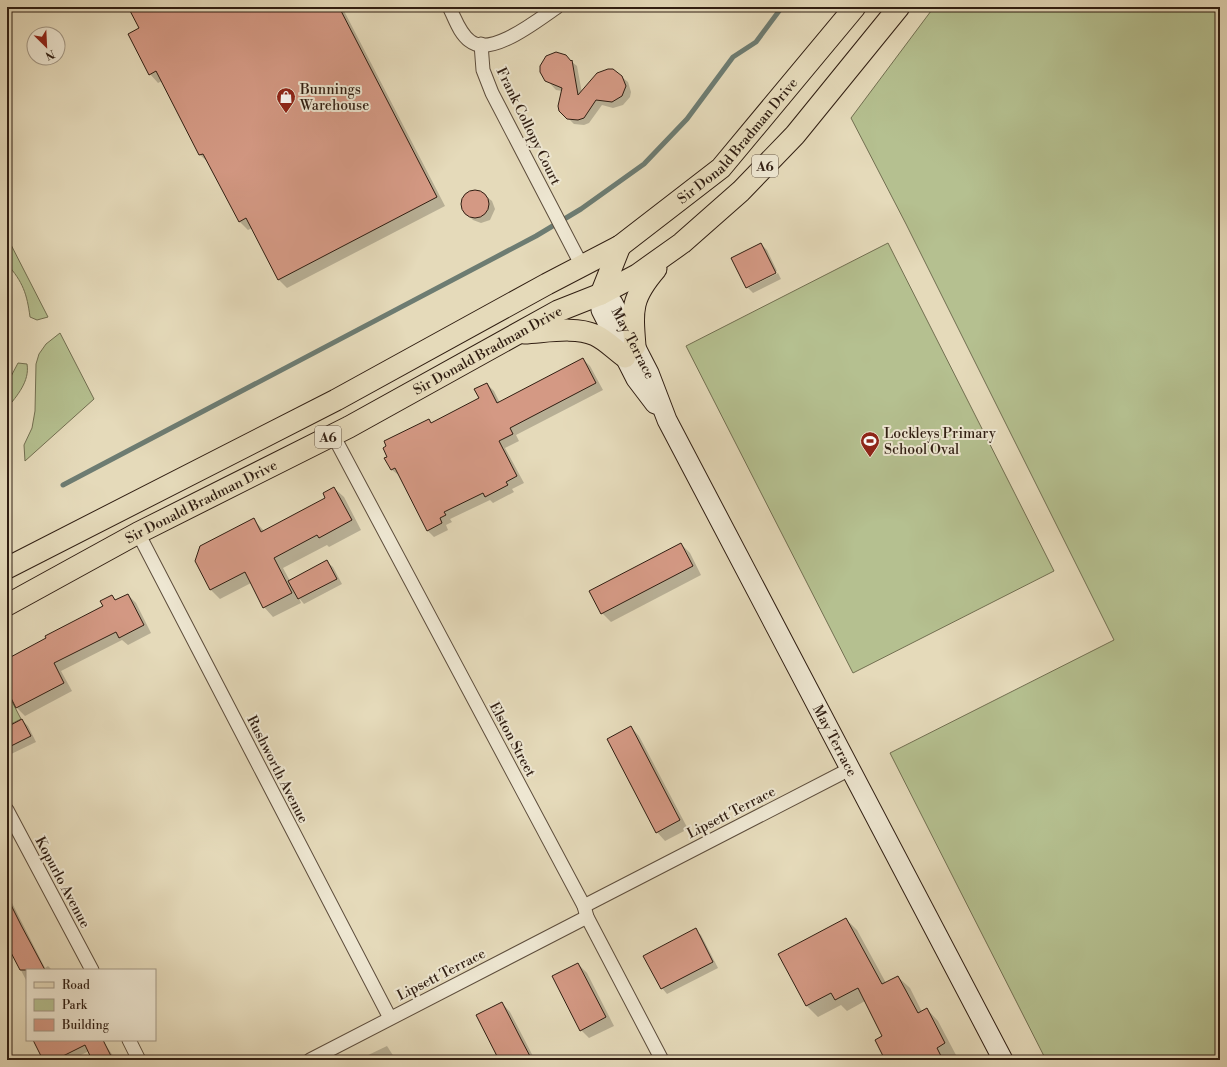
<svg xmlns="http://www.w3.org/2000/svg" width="1227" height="1067" viewBox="0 0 1227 1067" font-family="'Libre Bodoni',serif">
<rect width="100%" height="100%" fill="#e5daba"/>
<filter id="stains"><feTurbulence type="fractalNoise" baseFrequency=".005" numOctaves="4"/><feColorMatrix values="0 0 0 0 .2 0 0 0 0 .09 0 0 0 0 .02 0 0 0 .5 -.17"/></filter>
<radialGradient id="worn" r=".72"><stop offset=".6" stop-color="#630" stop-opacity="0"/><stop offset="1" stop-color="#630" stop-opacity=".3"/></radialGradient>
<g fill="#b5c090" stroke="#726f51">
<polygon points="934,7 1220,7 1220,1060 1046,1060 890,753 1114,640 906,224 851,118"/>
<path d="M7 237 48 317 37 320 30 317C27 294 23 282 7 264Z"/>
<polygon points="888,243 1054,571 853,673 686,346"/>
<polygon points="60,333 94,399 25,461 24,445 32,428 35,411 36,364 39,354 46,344"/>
<path d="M18 363 27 364C30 381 17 396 7 408V384Z"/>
<polygon points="7,692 21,719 7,726"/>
</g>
<g fill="#0003">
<polygon points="129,7 342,7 445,206 287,288 279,280 252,228 248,230 239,221 209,163 200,155 162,81 158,83 150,74 140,29"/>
<polygon points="572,62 577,66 582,93 602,71 613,70 628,82 631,92 630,97 623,105 613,108 602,105 589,123 584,125 574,124 560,110 562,91 556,90 543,76"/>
<polygon points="474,191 482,193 492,201 495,209 490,220 481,223 473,220 464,211 462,202 466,194"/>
<polygon points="761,244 767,250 777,271 748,286 748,288 747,287"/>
<polygon points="778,273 781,279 753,293 748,288"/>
<polygon points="583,359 590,366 603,390 516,435 519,441 505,448 524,483 512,489 514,492 493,503 490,500 450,519 452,522 446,525 448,530 434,537 427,530 400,476 392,470 386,459 428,420 432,424 480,399 487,384 494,391 500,403"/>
<polygon points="334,488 344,497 361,530 329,547 327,545 283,568 290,581 327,562 333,567 342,584 304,604 299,598 301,603 273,617 264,607 251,583 220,599 210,589 254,520 264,531 327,499"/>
<polygon points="681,544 690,553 701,575 611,622 602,613"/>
<polygon points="128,595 136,603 151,633 128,645 122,640 61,671 72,691 25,716 17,708 7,688 7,660 104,607 112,596 117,601"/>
<polygon points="22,720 28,726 36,742 7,756 7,728"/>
<polygon points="631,727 639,736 688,829 665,841 657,832"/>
<polygon points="7,889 11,896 9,897 45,968 48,966 52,970 27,970 27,982 7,943"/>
<polygon points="846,919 857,930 886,983 898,977 910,988 922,1012 927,1009 938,1021 956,1055 948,1060 886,1060 884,1036 865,1001 847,1011 841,1005 818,1017 807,1006 780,954"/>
<polygon points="695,930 701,935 718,968 667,994 662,988"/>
<polygon points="578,964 587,973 614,1026 589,1038 581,1030"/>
<polygon points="502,1003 510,1012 535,1060 500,1060"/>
<polygon points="34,1040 102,1040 116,1060 93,1060 89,1051 71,1060 44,1060"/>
<polygon points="387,1046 396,1060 363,1060 362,1058"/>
</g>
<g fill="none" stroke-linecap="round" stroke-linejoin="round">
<polyline stroke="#6d7c72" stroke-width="5" points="63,485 536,236 581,209 644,164 687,119 733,57 756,42 782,7"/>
</g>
<g fill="#d49984" stroke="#301e12">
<polygon points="128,7 339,7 437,197 278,280 246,218 239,222 203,154 199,155 156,71 149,75 128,34 139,28"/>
<polygon points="556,52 566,55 571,61 572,60 578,95 597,73 608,69 613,69 622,76 626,86 622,96 612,102 596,100 584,118 578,120 567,119 559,111 558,106 562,88 545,81 540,72 540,66 546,56"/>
<circle cx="475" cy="204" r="14"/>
<polygon points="761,243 776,273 746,288 731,258"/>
<polygon points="583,358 596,383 510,428 513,434 499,441 517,476 506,482 508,485 485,497 483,493 444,512 446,515 440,518 442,523 427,531 395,468 391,470 384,458 387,457 383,448 386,446 384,441 429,419 431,423 479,398 474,389 487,383 497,403"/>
<polygon points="334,487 352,520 319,538 317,535 274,558 292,593 263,608 245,572 210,590 195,561 200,546 254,518 261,532 325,498 323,493"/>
<polygon points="681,543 693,566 601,614 589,591"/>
<polygon points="327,560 337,579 298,599 288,581"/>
<polygon points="128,594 144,625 119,638 116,632 54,663 64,683 16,708 7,690 7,659 46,638 45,636 103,606 100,601 112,595 115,600"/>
<polygon points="22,719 31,736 7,748 7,727"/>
<polygon points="631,726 680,820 656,833 607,739"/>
<polygon points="7,897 21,925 45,970 20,970 7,945"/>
<polygon points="846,918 882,984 898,976 918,1013 927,1008 945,1043 937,1048 943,1060 885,1060 875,1040 882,1036 858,988 835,1000 831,993 806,1006 778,954"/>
<polygon points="696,928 713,962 661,989 643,956"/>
<polygon points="578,963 606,1017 580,1031 552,976"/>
<polygon points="502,1002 522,1041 532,1060 499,1060 476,1015"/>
<polygon points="33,1040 103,1040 113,1060 92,1060 85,1045 55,1060 43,1060"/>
</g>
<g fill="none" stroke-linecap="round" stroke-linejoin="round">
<defs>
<g id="street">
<path d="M449 7C455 18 459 33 470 41 491 58 539 19 557 7"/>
<polyline points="481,44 483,70 492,93 582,266"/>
<polyline points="333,435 584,906 587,917 662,1060"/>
<polyline points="138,533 390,1018"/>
<polyline points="7,810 92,970"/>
<polyline points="584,906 850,769"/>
<polyline points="129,1040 139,1060"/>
<polyline points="310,1060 587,917"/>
</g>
<g id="secondary">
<path id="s1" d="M601 294 613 303 649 373 667 420 1003 1060"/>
<polyline points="601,294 601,310 636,379 655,404"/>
</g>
<g id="primary">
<polyline points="601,294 620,246"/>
<path d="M524 333C546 332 575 326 595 335 606 340 615 350 625 357"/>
<path d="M635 346C632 309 631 298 656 269"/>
<path id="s2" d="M7 568 336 400 547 284 620 246 721 168 855 7"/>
<path id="s3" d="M7 605 138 533 349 427 558 311 601 294 637 275 682 243 741 191 795 135 899 7"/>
</g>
</defs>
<use href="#street" stroke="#5d4d3c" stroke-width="15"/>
<use href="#secondary" stroke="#301e12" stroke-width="21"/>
<use href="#primary" stroke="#301e12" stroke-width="23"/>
<use href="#street" stroke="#eee7d2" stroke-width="13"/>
<use href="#secondary" stroke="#eee7d2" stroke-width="19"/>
<use href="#primary" stroke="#e5daba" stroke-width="21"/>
</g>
<defs>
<symbol id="shop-pin" viewBox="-11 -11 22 30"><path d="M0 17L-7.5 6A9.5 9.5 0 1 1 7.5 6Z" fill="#8f2418" stroke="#eee7d2"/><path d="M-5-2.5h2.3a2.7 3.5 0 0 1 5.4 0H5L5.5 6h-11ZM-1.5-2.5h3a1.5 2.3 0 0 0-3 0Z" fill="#fff"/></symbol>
<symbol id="stadium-pin" viewBox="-11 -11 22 30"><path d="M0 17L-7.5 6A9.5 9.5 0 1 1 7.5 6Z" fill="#8f2418" stroke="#eee7d2"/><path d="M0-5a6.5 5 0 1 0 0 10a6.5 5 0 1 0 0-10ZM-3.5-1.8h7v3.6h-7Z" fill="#fff"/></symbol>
</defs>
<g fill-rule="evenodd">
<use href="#shop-pin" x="275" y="86" width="22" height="30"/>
<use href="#stadium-pin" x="859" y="430" width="22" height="30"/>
</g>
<g text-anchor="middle" stroke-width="4" stroke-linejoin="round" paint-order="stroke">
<g fill="#eee7d2" stroke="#695a4c" stroke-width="1">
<rect x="752" y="155" width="26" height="22" rx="3"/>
<rect x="315" y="426" width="26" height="22" rx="3"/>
</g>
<g font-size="13" font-weight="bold" fill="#301e12">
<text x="765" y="171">A6</text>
<text x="328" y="442">A6</text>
</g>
<g font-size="14" fill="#301e12" stroke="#eee7d2" text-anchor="start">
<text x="300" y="94">Bunnings<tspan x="300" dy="16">Warehouse</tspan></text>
<text x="884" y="438">Lockleys Primary<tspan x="884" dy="16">School Oval</tspan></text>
</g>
<g font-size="14" fill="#301e12" stroke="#eee7d2">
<text transform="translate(529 126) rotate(64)" y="5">Frank Collopy Court</text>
<text dy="5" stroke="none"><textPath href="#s2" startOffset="851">Sir Donald Bradman Drive</textPath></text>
<text dy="5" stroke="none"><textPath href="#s1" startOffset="60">May Terrace</textPath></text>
<text dy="5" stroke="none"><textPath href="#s3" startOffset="544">Sir Donald Bradman Drive</textPath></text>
<text dy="5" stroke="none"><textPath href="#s3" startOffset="220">Sir Donald Bradman Drive</textPath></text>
<text transform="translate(513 739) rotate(62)" y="5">Elston Street</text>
<text dy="5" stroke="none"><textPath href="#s1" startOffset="506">May Terrace</textPath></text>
<text transform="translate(278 769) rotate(63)" y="5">Rushworth Avenue</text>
<text transform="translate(731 812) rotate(-27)" y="5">Lipsett Terrace</text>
<text transform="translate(63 882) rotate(62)" y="5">Kopurlo Avenue</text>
<text transform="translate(441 974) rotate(-27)" y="5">Lipsett Terrace</text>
</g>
</g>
<rect width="1227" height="1067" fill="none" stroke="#e5daba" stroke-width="24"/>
<rect x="8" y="8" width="1211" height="1051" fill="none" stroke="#301e12" stroke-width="2"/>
<rect x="12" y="12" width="1203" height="1043" fill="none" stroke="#301e12"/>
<rect x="26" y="969" width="130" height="72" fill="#eee7d2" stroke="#a29785"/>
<rect x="34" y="982" width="20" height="6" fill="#e5daba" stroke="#a29785"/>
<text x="62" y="989" font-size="12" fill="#301e12">Road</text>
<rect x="34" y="999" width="20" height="12" fill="#b5c090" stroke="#a29785"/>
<text x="62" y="1009" font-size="12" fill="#301e12">Park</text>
<rect x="34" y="1019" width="20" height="12" fill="#d49984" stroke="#a29785"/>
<text x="62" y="1029" font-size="12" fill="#301e12">Building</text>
<g transform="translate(46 46) rotate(156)"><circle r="19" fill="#eee7d2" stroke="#a29785"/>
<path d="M0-3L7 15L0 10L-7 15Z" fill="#8f2418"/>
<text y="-6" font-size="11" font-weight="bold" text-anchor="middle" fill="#301e12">N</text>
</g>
<rect width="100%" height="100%" filter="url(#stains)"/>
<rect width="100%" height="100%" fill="url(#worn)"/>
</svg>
